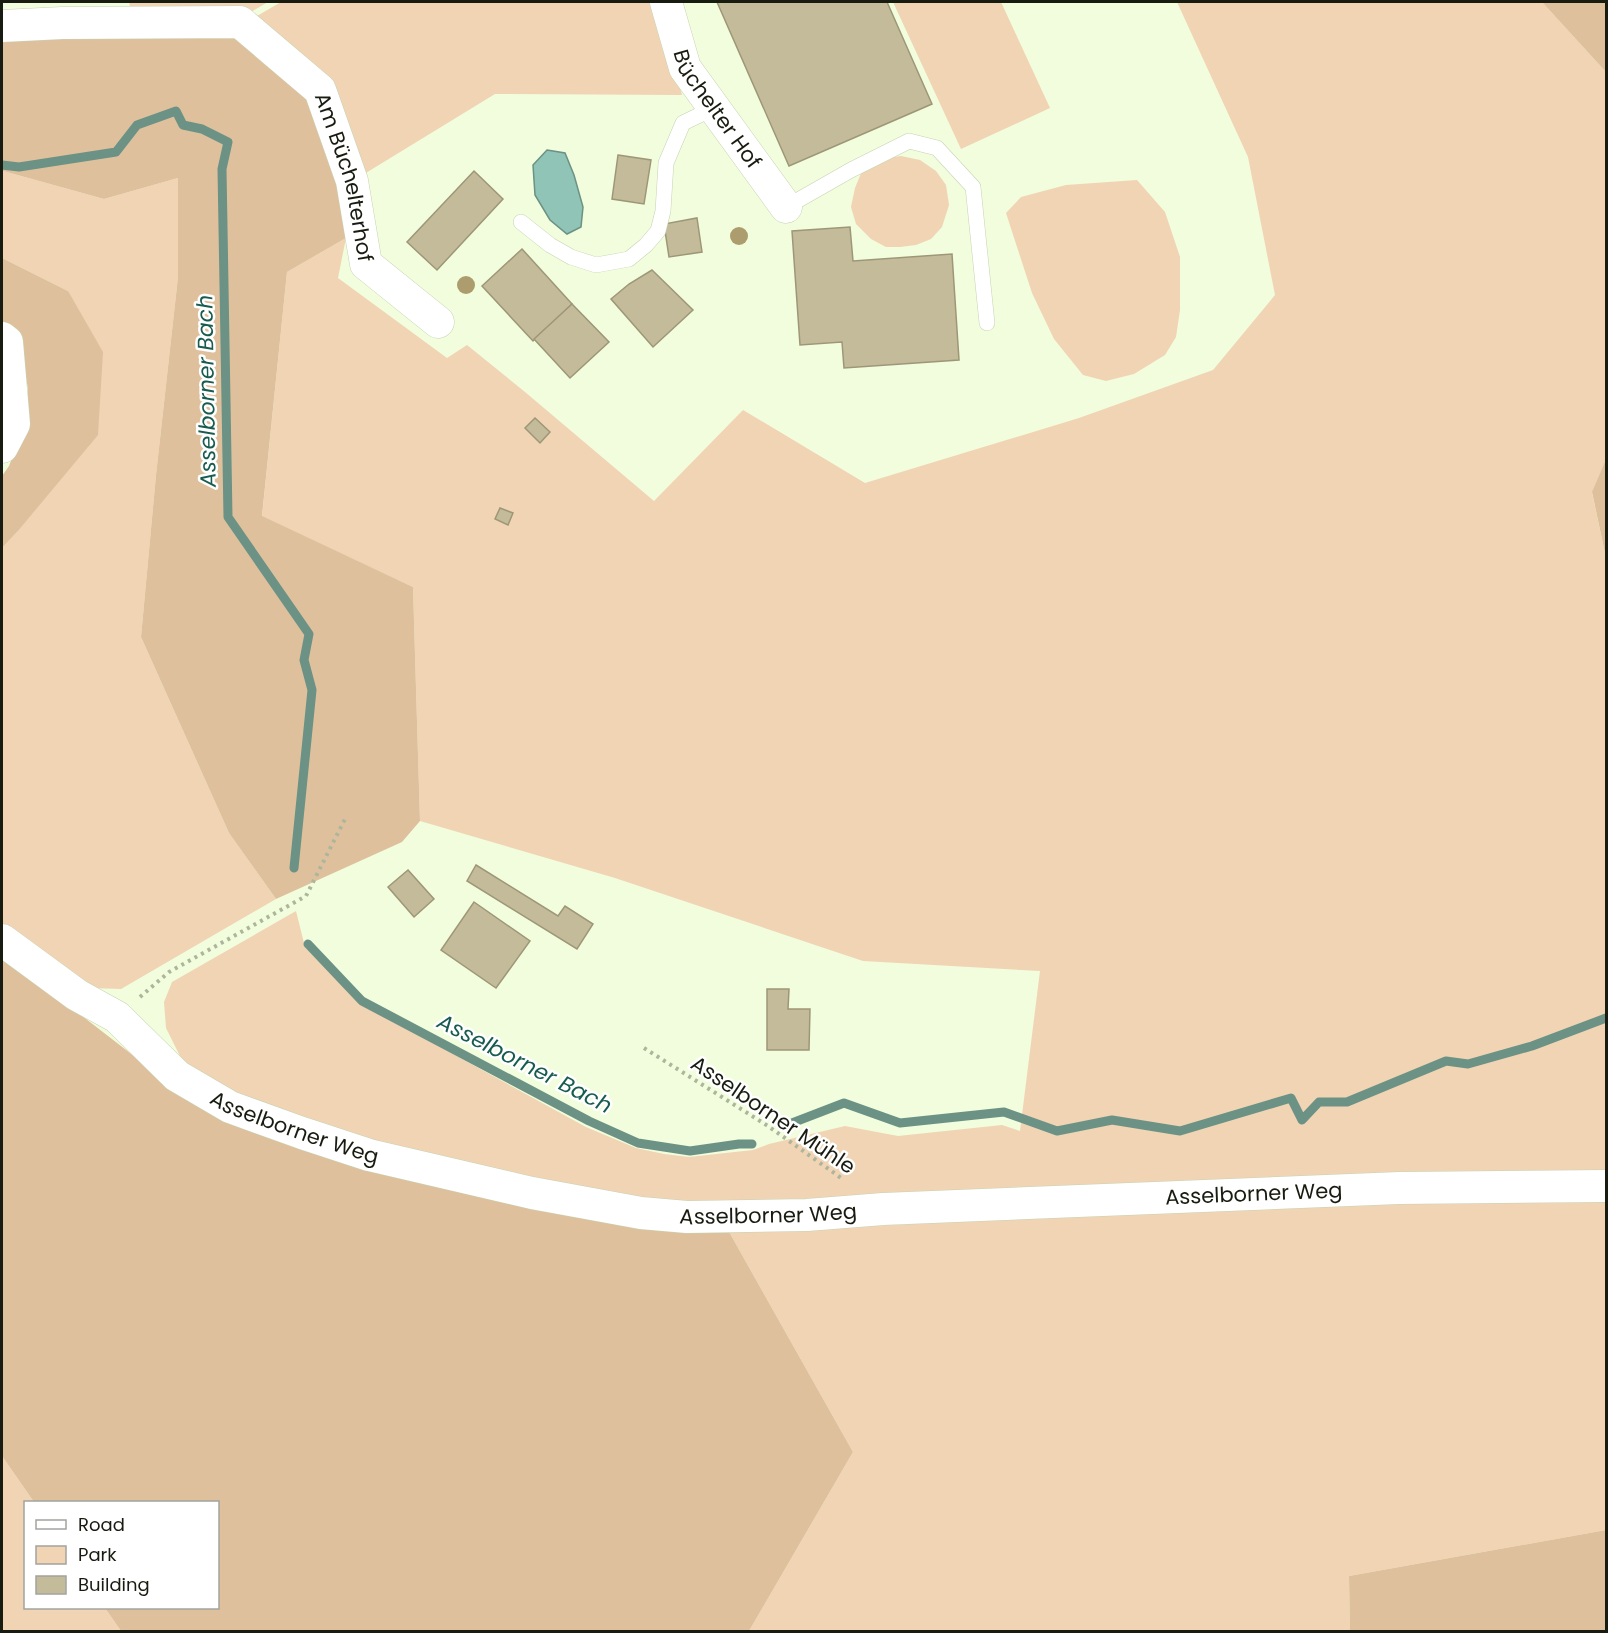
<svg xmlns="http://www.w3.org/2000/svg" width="1608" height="1633" viewBox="0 0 1608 1633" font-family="Poppins,sans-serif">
<rect width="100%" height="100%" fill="#f1fddc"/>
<g fill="#f0d4b4">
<polygon points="129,2 268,2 239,19 132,15"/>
<polygon points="281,2 659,2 682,95 495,94 356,179 245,23"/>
<polygon points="893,2 1001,2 1050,108 961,149"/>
<polygon points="1177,2 1542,2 1606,72 1606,459 1592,493 1606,558 1606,1179 689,1207 537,1183 384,1146 233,1095 185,1066 166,1028 164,1002 172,982 296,911 305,947 360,1003 586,1127 636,1148 664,1154 689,1157 753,1150 769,1144 845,1126 898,1136 1002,1125 1020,1131 1040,971 863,961 615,878 420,821 413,587 262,517 287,272 346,238 338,278 447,358 467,345 525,392 654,501 743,410 865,483 1079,418 1213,370 1275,295 1248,157"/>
<polygon points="901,156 920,160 936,171 946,185 949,205 942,227 931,239 916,245 900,247 886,247 871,239 856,224 851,207 855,188 862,171 879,159"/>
<polygon points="3,171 104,199 178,178 178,277 156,475 141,637 229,833 276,899 121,989 90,988 67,976 2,923 2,548 17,532 68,291 2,258"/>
<polygon points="1137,180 1165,212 1180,257 1180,310 1176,337 1165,355 1134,374 1106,381 1083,375 1054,339 1032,293 1006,213 1021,197 1066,185"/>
<polygon points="1606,1196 1606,1530 1349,1576 1350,1631 749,1631 853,1452 728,1230 868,1226 1388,1201"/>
<polygon points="2,1456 34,1502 26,1502 26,1608 105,1608 121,1631 2,1631"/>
</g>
<g fill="#dfc09d">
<polygon points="1542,2 1606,2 1606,72"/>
<polygon points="237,27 316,92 348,180 346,238 287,272 262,516 413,587 420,821 402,842 276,899 229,833 141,637 156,475 178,277 178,178 104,199 3,171 2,172 2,31"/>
<polygon points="2,258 68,291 103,352 98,435 17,532 2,548 2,476 9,466 23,429 27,412 28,389 23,360 2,327"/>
<polygon points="1606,459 1606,558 1592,492"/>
<polygon points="2,960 64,1002 165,1080 223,1115 728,1230 853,1452 749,1631 121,1631 105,1608 218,1608 218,1502 34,1502 2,1456"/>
<polygon points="1606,1530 1606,1631 1350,1631 1349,1576"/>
</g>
<polygon fill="#8fc4b6" stroke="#6b9284" stroke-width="1.5" points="547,150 565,153 574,175 583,207 581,227 567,234 550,220 535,195 533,165"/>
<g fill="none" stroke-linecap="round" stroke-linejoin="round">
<g stroke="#6b9284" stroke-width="9">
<polyline points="2,165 19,167 116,152 137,125 176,111 183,125 202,129 228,142 222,169 228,517 309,634 304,660 312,690 294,868"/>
<polyline points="308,944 362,1001 589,1121 638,1143 690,1151 739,1144 752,1144"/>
<polyline points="792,1123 844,1103 900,1123 1004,1112 1057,1131 1112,1120 1180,1131 1291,1098 1302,1120 1319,1102 1347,1102 1446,1061 1468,1064 1532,1046 1606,1018"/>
</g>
</g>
<g fill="#c3bb9a" stroke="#9e9777" stroke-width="1.5">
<polygon points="717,2 887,2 932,104 789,166"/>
<polygon points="618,155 651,160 644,204 612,199"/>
<polygon points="474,171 503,199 437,270 407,242"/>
<polygon points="697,218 702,252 669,257 664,224"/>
<polygon points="850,227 853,261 952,254 959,360 844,368 842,342 800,345 792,231"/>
<polygon points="522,249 572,304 533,341 482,286"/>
<polygon points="652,270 693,310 653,347 611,299 629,284"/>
<polygon points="572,304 609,342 570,378 534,339"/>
<polygon points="535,418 550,432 540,443 525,428"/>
<polygon points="500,508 513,513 508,525 495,519"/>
<polygon points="476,865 558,916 565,906 593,924 577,949 467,881"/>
<polygon points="408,870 434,899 414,917 388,887"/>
<polygon points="474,902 530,941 496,988 441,950"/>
<polygon points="767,989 789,989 788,1009 810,1009 809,1050 767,1050"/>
</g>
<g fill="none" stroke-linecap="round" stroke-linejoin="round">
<defs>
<g id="lane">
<polyline points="786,207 851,170 909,141 937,148 973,187 987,323"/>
<polyline points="521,222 550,245 571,257 596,265 629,259 646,245 658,231 663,211 666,163 683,123 714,108"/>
</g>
<g id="street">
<path id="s1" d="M666 2 685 68 786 207"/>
<path id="s2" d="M2 26 62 23 240 22 320 90 352 181 366 264 438 322"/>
<polyline points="2,338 7,342 14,424 2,447"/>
<path id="s3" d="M2 940 77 995 117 1017 177 1076 230 1107 302 1133 369 1155 532 1193 641 1213 687 1217 807 1215 883 1209 1399 1188 1606 1186"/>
</g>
</defs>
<use href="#lane" stroke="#c7d3b2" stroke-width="16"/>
<use href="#street" stroke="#c7d3b2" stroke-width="33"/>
<g stroke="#adb69c" stroke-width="4" stroke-dasharray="3 4.5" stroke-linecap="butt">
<polyline points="140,997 169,972 306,896 345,819"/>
<polyline points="644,1048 768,1126 844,1180"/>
</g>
<use href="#lane" stroke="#fff" stroke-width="15"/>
<use href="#street" stroke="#fff" stroke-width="32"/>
</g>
<g fill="#ad9c6d">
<circle cx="739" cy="236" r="9"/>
<circle cx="466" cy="285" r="9"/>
</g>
<g text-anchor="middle" stroke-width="5" stroke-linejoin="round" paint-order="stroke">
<g font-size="21" fill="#181c10" stroke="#fff">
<text dy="7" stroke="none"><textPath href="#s1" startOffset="120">Büchelter Hof</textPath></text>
<text dy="7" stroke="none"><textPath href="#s2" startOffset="434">Am Büchelterhof</textPath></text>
<text transform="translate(773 1115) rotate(34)" y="7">Asselborner Mühle</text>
<text dy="7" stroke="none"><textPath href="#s3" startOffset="352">Asselborner Weg</textPath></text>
<text dy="7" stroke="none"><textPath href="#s3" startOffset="1323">Asselborner Weg</textPath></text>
<text dy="7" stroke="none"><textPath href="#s3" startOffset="837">Asselborner Weg</textPath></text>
</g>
<g font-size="22" font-style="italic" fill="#175c4e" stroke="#fff">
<text transform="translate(206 391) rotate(-91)" y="8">Asselborner Bach</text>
<text transform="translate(525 1063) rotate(27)" y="8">Asselborner Bach</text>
</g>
</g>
<rect width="1608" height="1633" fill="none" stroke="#181c10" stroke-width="6"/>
<rect x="24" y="1501" width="195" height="108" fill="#ffffff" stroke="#a3a49f" stroke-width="1.5"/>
<rect x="36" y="1520" width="30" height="9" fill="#ffffff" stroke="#a3a49f" stroke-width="1.5"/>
<text x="78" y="1531" font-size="18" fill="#181c10">Road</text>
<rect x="36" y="1546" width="30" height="18" fill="#f0d4b4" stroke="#a3a49f" stroke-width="1.5"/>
<text x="78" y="1561" font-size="18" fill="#181c10">Park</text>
<rect x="36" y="1576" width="30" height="18" fill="#c3bb9a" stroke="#a3a49f" stroke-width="1.5"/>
<text x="78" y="1591" font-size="18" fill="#181c10">Building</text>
</svg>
